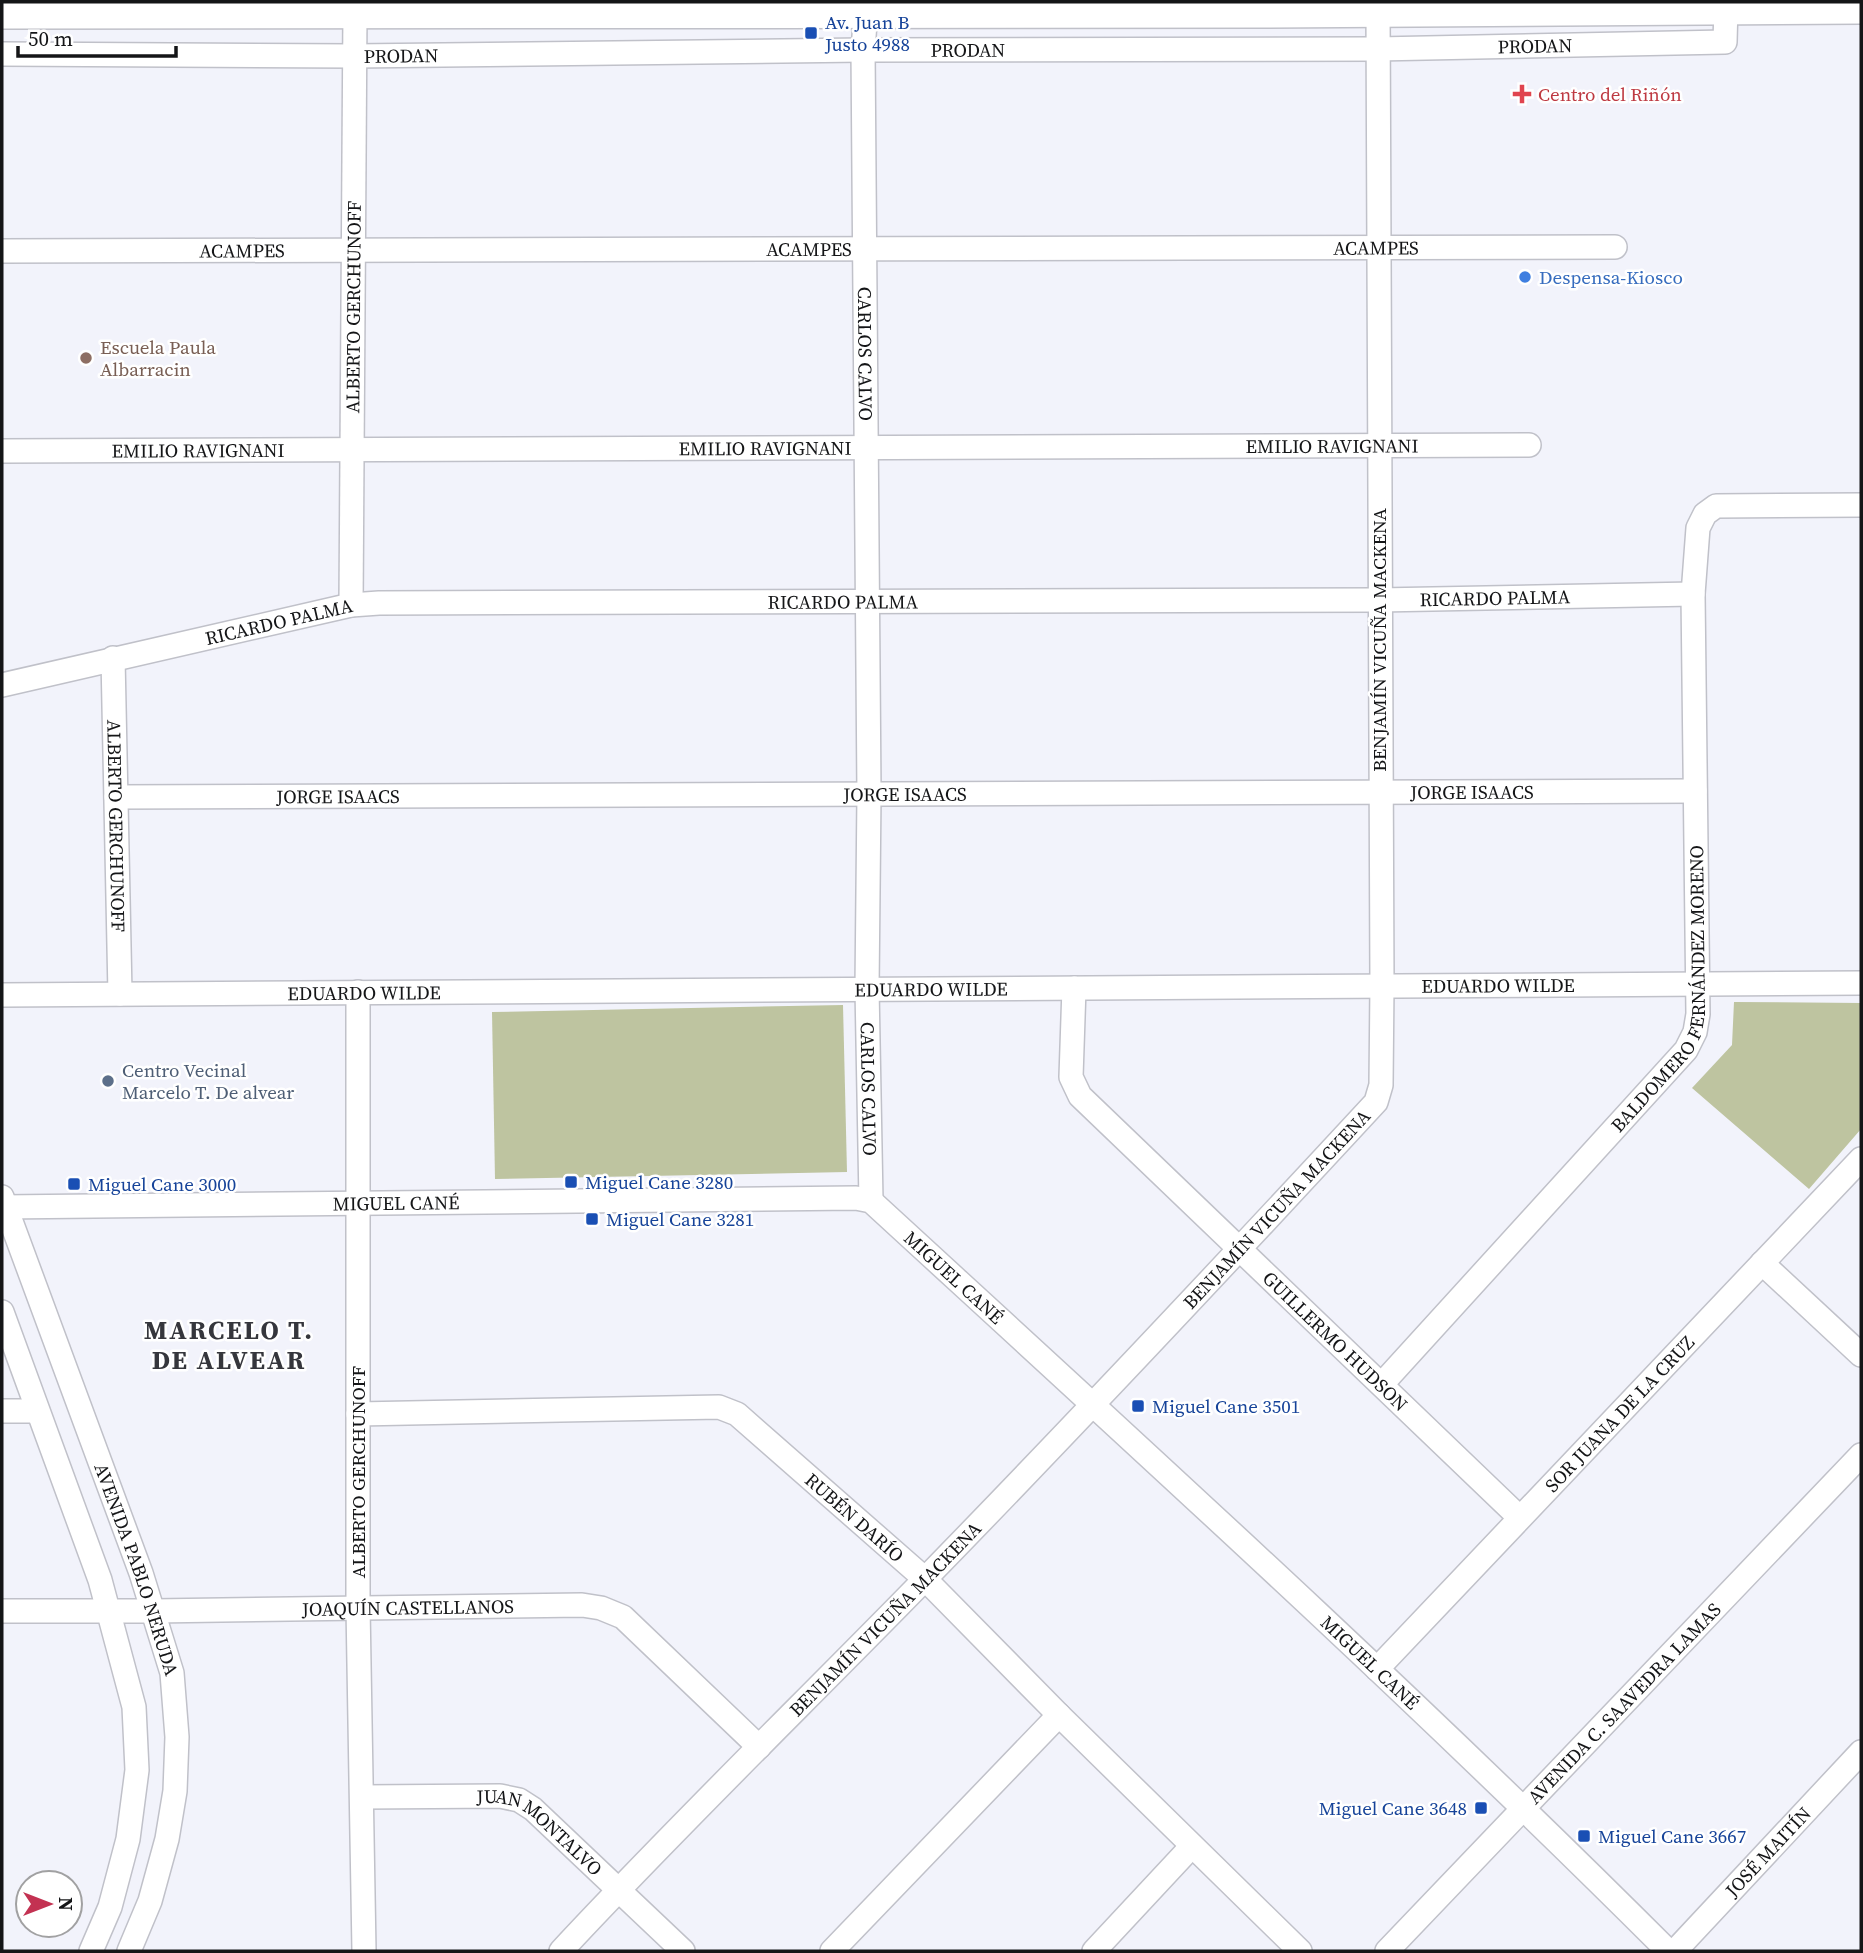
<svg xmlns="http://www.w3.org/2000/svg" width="1863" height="1953" viewBox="0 0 1863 1953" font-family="'Source Serif 4',serif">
<rect width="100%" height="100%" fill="#f2f3fb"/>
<g fill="#bec4a0">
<polygon points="1734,1002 1861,1003 1861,1129 1809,1189 1692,1088 1732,1045"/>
<polygon points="843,1005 847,1172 495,1179 492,1012"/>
</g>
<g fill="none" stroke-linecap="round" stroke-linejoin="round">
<defs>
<g id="minor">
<path id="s1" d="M866 9 863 50 869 794 867 988 871 1201"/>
<path id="s2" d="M2 54 354 56 863 50 1377 49 1725 42 1726 6"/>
<path id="s3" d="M2 251 1615 247"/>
<path id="s4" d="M2 451 1529 445"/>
<path id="s5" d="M351 605 355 10"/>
<path id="s6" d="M113 658 120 994"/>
<path id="s7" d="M2 685 351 605 379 603 1379 600 1693 594"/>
<path id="s8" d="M116 797 1695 791"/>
<path id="s9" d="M1074 988 1071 1077 1080 1096 1519 1517"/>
<polyline points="358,992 358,1607 364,1951"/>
<path id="s10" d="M2 995 1861 983"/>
<path id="s11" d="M2 1197 141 1573 172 1673 177 1737 175 1791 167 1839 150 1901 129 1951"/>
<path id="s12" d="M2 1207 856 1198 871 1201C1140 1448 1410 1693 1668 1951"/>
<polyline points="1762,1263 1861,1355"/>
<polyline points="2,1312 100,1580 134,1707 137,1770 128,1839 110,1907 91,1951"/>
<path id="s13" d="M1382 1384 1686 1050 1695 1032 1698 1014 1693 594 1698 528 1705 514 1716 506 1861 505"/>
<polyline points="2,1411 37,1411"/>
<path id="s14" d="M358 1414 719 1407 737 1414 925 1579 1059 1715 1300 1951"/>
<path id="s15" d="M2 1611H154L582 1605 601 1608 623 1617 759 1747"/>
<path id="s16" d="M1377 1669 1861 1159"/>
<path id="s17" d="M363 1797 500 1796 519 1800 533 1809 683 1951"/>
<path id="s18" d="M561 1951C679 1824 804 1703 925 1579 1078 1422 1227 1263 1376 1102L1381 1085 1382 985 1378 9"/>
<polyline points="832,1951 1059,1715"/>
<polyline points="1094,1951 1191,1847"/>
<path id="s19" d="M1387 1951 1861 1455"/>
<path id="s20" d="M1675 1951 1861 1752"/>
</g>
<polyline id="primary" points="2,10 1267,9 1861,5"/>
</defs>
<use href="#minor" stroke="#c0c1c9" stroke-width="26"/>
<use href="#primary" stroke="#c0c1c9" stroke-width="40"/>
<use href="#minor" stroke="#fff" stroke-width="23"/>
<use href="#primary" stroke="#fff" stroke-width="37"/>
</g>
<g fill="#1a4fb4" stroke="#fff" stroke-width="2.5">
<rect x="804" y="26" width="14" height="14" rx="3.5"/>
<rect x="564" y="1175" width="14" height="14" rx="3.5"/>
<rect x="67" y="1177" width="14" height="14" rx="3.5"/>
<rect x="585" y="1212" width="14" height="14" rx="3.5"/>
<rect x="1131" y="1399" width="14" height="14" rx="3.5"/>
<rect x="1474" y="1801" width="14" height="14" rx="3.5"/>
<rect x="1577" y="1829" width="14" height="14" rx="3.5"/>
</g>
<path fill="#e0444e" stroke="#fff" stroke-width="2.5" d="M1518.5 83.5h7v7h7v7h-7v7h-7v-7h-7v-7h7z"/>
<circle fill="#3f7fe0" stroke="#fff" stroke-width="2.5" cx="1525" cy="277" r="7"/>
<circle fill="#8d6e63" stroke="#fff" stroke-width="2.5" cx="86" cy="358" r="7"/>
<circle fill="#5c6f8a" stroke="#fff" stroke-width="2.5" cx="108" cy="1081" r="7"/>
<g text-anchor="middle" stroke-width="5" stroke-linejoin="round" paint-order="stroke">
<g font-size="19" fill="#164399" stroke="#fff" text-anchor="start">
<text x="825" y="29">Av. Juan B<tspan x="825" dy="22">Justo 4988</tspan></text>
<text x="585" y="1189">Miguel Cane 3280</text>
<text x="88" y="1191">Miguel Cane 3000</text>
<text x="606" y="1226">Miguel Cane 3281</text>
<text x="1152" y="1413">Miguel Cane 3501</text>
<text x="1467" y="1815" text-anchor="end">Miguel Cane 3648</text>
<text x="1598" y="1843">Miguel Cane 3667</text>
</g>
<g font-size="19" fill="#141517" stroke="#fff">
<text dy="7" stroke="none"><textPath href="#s2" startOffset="1533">PRODAN</textPath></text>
<text dy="7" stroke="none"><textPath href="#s2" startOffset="966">PRODAN</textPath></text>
<text dy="7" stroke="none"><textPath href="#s2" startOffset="399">PRODAN</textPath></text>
<text dy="7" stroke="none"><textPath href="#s3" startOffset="1374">ACAMPES</textPath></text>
<text dy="7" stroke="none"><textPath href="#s3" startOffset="807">ACAMPES</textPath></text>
<text dy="7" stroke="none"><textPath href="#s3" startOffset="240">ACAMPES</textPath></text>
<text dy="7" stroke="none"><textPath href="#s5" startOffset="298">ALBERTO GERCHUNOFF</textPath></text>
<text dy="7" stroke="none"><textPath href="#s1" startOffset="345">CARLOS CALVO</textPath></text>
<text dy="7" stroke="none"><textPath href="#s4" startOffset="1330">EMILIO RAVIGNANI</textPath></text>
<text dy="7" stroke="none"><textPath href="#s4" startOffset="763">EMILIO RAVIGNANI</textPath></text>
<text dy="7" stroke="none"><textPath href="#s4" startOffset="196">EMILIO RAVIGNANI</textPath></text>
<text dy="7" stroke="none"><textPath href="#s7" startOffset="1502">RICARDO PALMA</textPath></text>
<text dy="7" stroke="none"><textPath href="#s7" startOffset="850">RICARDO PALMA</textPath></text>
<text dy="7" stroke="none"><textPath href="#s7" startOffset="284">RICARDO PALMA</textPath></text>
<text transform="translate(1379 640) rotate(-90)" y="7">BENJAMÍN VICUÑA MACKENA</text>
<text dy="7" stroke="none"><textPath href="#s8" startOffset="1356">JORGE ISAACS</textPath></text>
<text dy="7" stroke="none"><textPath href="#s8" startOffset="789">JORGE ISAACS</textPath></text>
<text dy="7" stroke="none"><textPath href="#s8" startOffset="222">JORGE ISAACS</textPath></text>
<text dy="7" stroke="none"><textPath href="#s6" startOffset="168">ALBERTO GERCHUNOFF</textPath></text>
<text dy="7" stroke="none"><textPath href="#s10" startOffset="1496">EDUARDO WILDE</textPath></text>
<text dy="7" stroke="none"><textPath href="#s13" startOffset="502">BALDOMERO FERNÁNDEZ MORENO</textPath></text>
<text dy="7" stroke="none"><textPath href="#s10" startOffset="929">EDUARDO WILDE</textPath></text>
<text dy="7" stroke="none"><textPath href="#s10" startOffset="362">EDUARDO WILDE</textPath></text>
<text dy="7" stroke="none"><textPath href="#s1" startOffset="1080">CARLOS CALVO</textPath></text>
<text dy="7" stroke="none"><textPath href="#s12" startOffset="394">MIGUEL CANÉ</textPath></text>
<text dy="7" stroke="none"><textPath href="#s18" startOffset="1031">BENJAMÍN VICUÑA MACKENA</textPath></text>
<text dy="7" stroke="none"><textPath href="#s12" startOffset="982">MIGUEL CANÉ</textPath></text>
<text dy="7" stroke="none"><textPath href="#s9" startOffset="464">GUILLERMO HUDSON</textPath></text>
<text dy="7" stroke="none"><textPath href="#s16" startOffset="352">SOR JUANA DE LA CRUZ</textPath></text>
<text transform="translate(358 1472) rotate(-90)" y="7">ALBERTO GERCHUNOFF</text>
<text dy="7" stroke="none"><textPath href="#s14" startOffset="537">RUBÉN DARÍO</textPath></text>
<text dy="7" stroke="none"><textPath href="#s11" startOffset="396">AVENIDA PABLO NERUDA</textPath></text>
<text dy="7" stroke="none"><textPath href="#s15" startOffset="406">JOAQUÍN CASTELLANOS</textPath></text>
<text dy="7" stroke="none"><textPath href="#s18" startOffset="464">BENJAMÍN VICUÑA MACKENA</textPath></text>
<text dy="7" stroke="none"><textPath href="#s12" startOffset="1549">MIGUEL CANÉ</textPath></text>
<text dy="7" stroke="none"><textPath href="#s19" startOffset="343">AVENIDA C. SAAVEDRA LAMAS</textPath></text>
<text dy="7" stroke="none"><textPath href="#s17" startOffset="189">JUAN MONTALVO</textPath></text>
<text dy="7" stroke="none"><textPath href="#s20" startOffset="136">JOSÉ MAITÍN</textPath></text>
</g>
<g font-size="19" fill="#be3a42" stroke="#fff" text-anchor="start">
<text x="1538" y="101">Centro del Riñón</text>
</g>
<g font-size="19" fill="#366cbe" stroke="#fff" text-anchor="start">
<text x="1539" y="284">Despensa-Kiosco</text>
</g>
<g font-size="19" fill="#785e54" stroke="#fff" text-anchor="start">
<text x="100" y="354">Escuela Paula<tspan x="100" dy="22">Albarracin</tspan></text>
</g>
<g font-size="19" fill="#4e5e75" stroke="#fff" text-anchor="start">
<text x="122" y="1077">Centro Vecinal<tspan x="122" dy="22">Marcelo T. De alvear</tspan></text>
</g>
<g font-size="26" font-weight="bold" letter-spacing="2" fill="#35363c" stroke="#fff">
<text x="229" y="1339">MARCELO T.<tspan x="229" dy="30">DE ALVEAR</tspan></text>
</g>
</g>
<rect width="1863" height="1953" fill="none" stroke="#141517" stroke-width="7"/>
<g transform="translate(49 1904) rotate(90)"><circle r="33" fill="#ffffff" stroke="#a1a1a2" stroke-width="2"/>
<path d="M0-5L12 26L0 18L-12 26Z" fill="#c33252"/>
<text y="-10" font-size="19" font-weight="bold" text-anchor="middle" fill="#141517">N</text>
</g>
<path d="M18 46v10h158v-10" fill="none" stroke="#141517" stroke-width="3.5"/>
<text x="28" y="46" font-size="21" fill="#141517" stroke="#ffffff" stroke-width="5" paint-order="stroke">50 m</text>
</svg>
